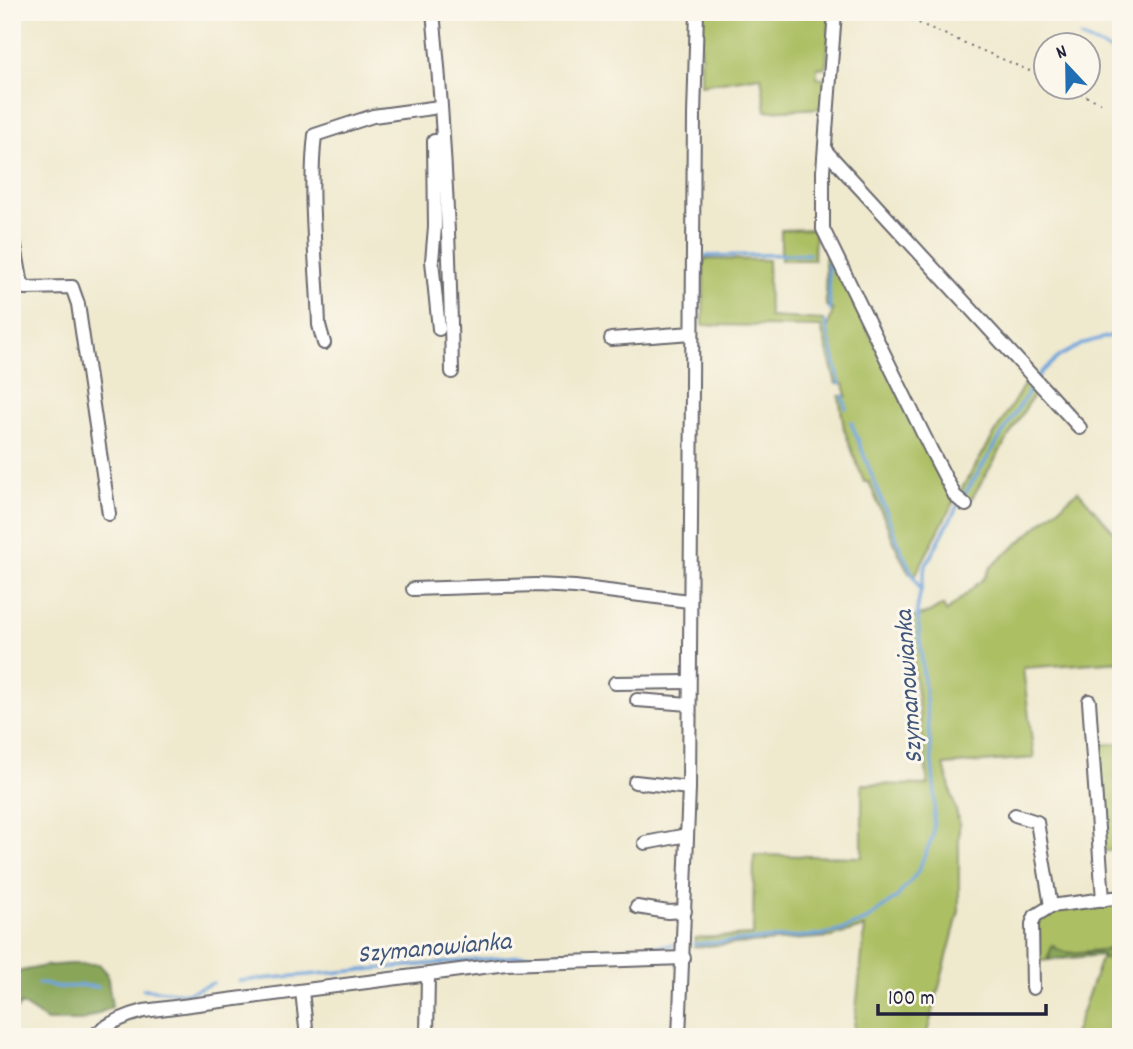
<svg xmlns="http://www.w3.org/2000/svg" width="1133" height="1049" viewBox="0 0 1133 1049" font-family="Dekko,sans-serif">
<rect width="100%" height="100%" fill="#fbf7ec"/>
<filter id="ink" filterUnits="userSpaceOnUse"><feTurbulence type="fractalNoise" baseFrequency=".0143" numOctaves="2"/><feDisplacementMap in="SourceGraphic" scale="14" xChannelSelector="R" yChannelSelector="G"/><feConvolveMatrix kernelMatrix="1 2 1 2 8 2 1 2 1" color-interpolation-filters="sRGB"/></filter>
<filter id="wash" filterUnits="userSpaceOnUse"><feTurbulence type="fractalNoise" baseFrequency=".00686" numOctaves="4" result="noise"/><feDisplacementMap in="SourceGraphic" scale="28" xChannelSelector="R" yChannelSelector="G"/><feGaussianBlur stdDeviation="1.57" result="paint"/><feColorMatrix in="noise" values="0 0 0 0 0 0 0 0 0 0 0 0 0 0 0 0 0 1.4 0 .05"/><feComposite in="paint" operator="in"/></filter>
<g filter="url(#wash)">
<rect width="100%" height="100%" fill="#efe9ce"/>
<g fill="#acbf63" stroke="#67704f" stroke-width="2">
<polygon points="701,12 831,12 826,67 817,68 817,78 825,79 823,108 766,111 761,76 701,85"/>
<polygon points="815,229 814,260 781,260 781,230"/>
<polygon points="830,254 954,501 916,574 909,573 899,554 869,482 864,482 844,429 839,396 847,396 844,384 836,384 821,327 703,325 704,259 768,260 769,317 823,320 828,326 833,310 826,305 825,258"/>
<polygon points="1028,378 1037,389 972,498 967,499 959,493"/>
<polygon points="1078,491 1121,540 1121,661 1023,668 1034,758 944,765 959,822 959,911 926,1037 853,1037 865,927 832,937 694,947 695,938 753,935 754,855 862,857 862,784 928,785 908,619 929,613 943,605 946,612 985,577 991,567"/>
<polygon points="1121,743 1121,850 1103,851 1097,745"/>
<polygon points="1121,901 1121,948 1069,953 1054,949 1048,955 1048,960 1038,961 1037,922 1050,909"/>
<polygon points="1121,957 1121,1037 1073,1037 1101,959"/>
</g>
<g fill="#89a659" stroke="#56644a" stroke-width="2">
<path d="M1052 945C1068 961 1100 949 1121 948V957L1101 959 1102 955 1048 960Z"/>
<polygon points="69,964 99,964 107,973 112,1007 82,1021 47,1021 21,1004 12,1015 12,973 45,966"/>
</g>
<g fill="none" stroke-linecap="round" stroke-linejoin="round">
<g stroke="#6fa4dc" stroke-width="3.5">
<polyline points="1080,37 1121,55"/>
<polyline points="705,256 809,254"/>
<polyline points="828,264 830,310"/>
<polyline points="825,322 840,384"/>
<polyline points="843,396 846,408"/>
<polyline points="851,422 901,550 921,591"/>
<polyline points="963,497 1041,372 1060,356 1084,343 1121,333"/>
<polyline points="694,944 820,935 839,931 867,920 897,897 917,873 933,836 935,794 917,610 925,567 959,503"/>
<polyline points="239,981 543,954 674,945"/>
<polyline points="38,983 63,988 79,985 98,987"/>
<polyline points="12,985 18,984"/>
<polyline points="143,989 188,993 213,983"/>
</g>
</g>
</g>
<g filter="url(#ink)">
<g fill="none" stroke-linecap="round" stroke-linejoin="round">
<defs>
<g id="minor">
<path d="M433 12C445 132 450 252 452 372"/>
<polyline points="835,12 823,171 823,229 931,450 955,496 966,505"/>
<polyline points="438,141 434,141 435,227 432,261 439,329"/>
<polyline points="825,150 1080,428"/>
<polyline points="12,229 21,280 25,288 72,287 78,304 109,514"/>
<polyline points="611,339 692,333"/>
<path d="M324 343 319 325C317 263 308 197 315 135L373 116 432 108"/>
<polyline points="413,589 536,585 575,587 689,601"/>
<polyline points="615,683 689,682"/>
<polyline points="637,700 689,704"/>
<polyline points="1089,701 1103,900"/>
<polyline points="635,782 689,788"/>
<polyline points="1015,815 1037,822 1051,906"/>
<polyline points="645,843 687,835"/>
<polyline points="637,907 668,912 685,911"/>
<polyline points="1033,988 1032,924 1035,916 1051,906 1121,897"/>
<polyline points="302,991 307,1037"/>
<path d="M92 1037C108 1023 124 1016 144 1011L506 964 684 958"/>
<polyline points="427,1037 428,975"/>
<polyline points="679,1037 689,788 694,115 697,12"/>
</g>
</defs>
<use href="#minor" stroke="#6a686e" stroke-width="16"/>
<g stroke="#6a686e" stroke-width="2" stroke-dasharray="2 5" stroke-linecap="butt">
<polyline points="893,12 1046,78"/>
<polyline points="1067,88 1104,104"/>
</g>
<use href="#minor" stroke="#fff" stroke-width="12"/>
</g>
</g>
<g text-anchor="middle" stroke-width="6" stroke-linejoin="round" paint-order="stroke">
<g font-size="26" font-style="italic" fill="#41567b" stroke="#fbf7ec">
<text transform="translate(907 687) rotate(-94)" y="9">Szymanowianka</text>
<text transform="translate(434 946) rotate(-5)" y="9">Szymanowianka</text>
</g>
</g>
<rect width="1133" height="1049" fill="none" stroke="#fbf7ec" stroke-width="42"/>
<g transform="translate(1067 66) rotate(338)"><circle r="33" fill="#fbf7ec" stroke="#a4a2a5" stroke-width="2"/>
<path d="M0-5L12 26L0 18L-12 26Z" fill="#1f6fb2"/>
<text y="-10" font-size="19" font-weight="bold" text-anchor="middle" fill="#22223b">N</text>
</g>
<path d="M878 1004v10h168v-10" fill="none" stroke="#22223b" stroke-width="3.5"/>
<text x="888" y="1004" font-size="21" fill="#22223b" stroke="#fbf7ec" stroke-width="5" paint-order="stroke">100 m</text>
</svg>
